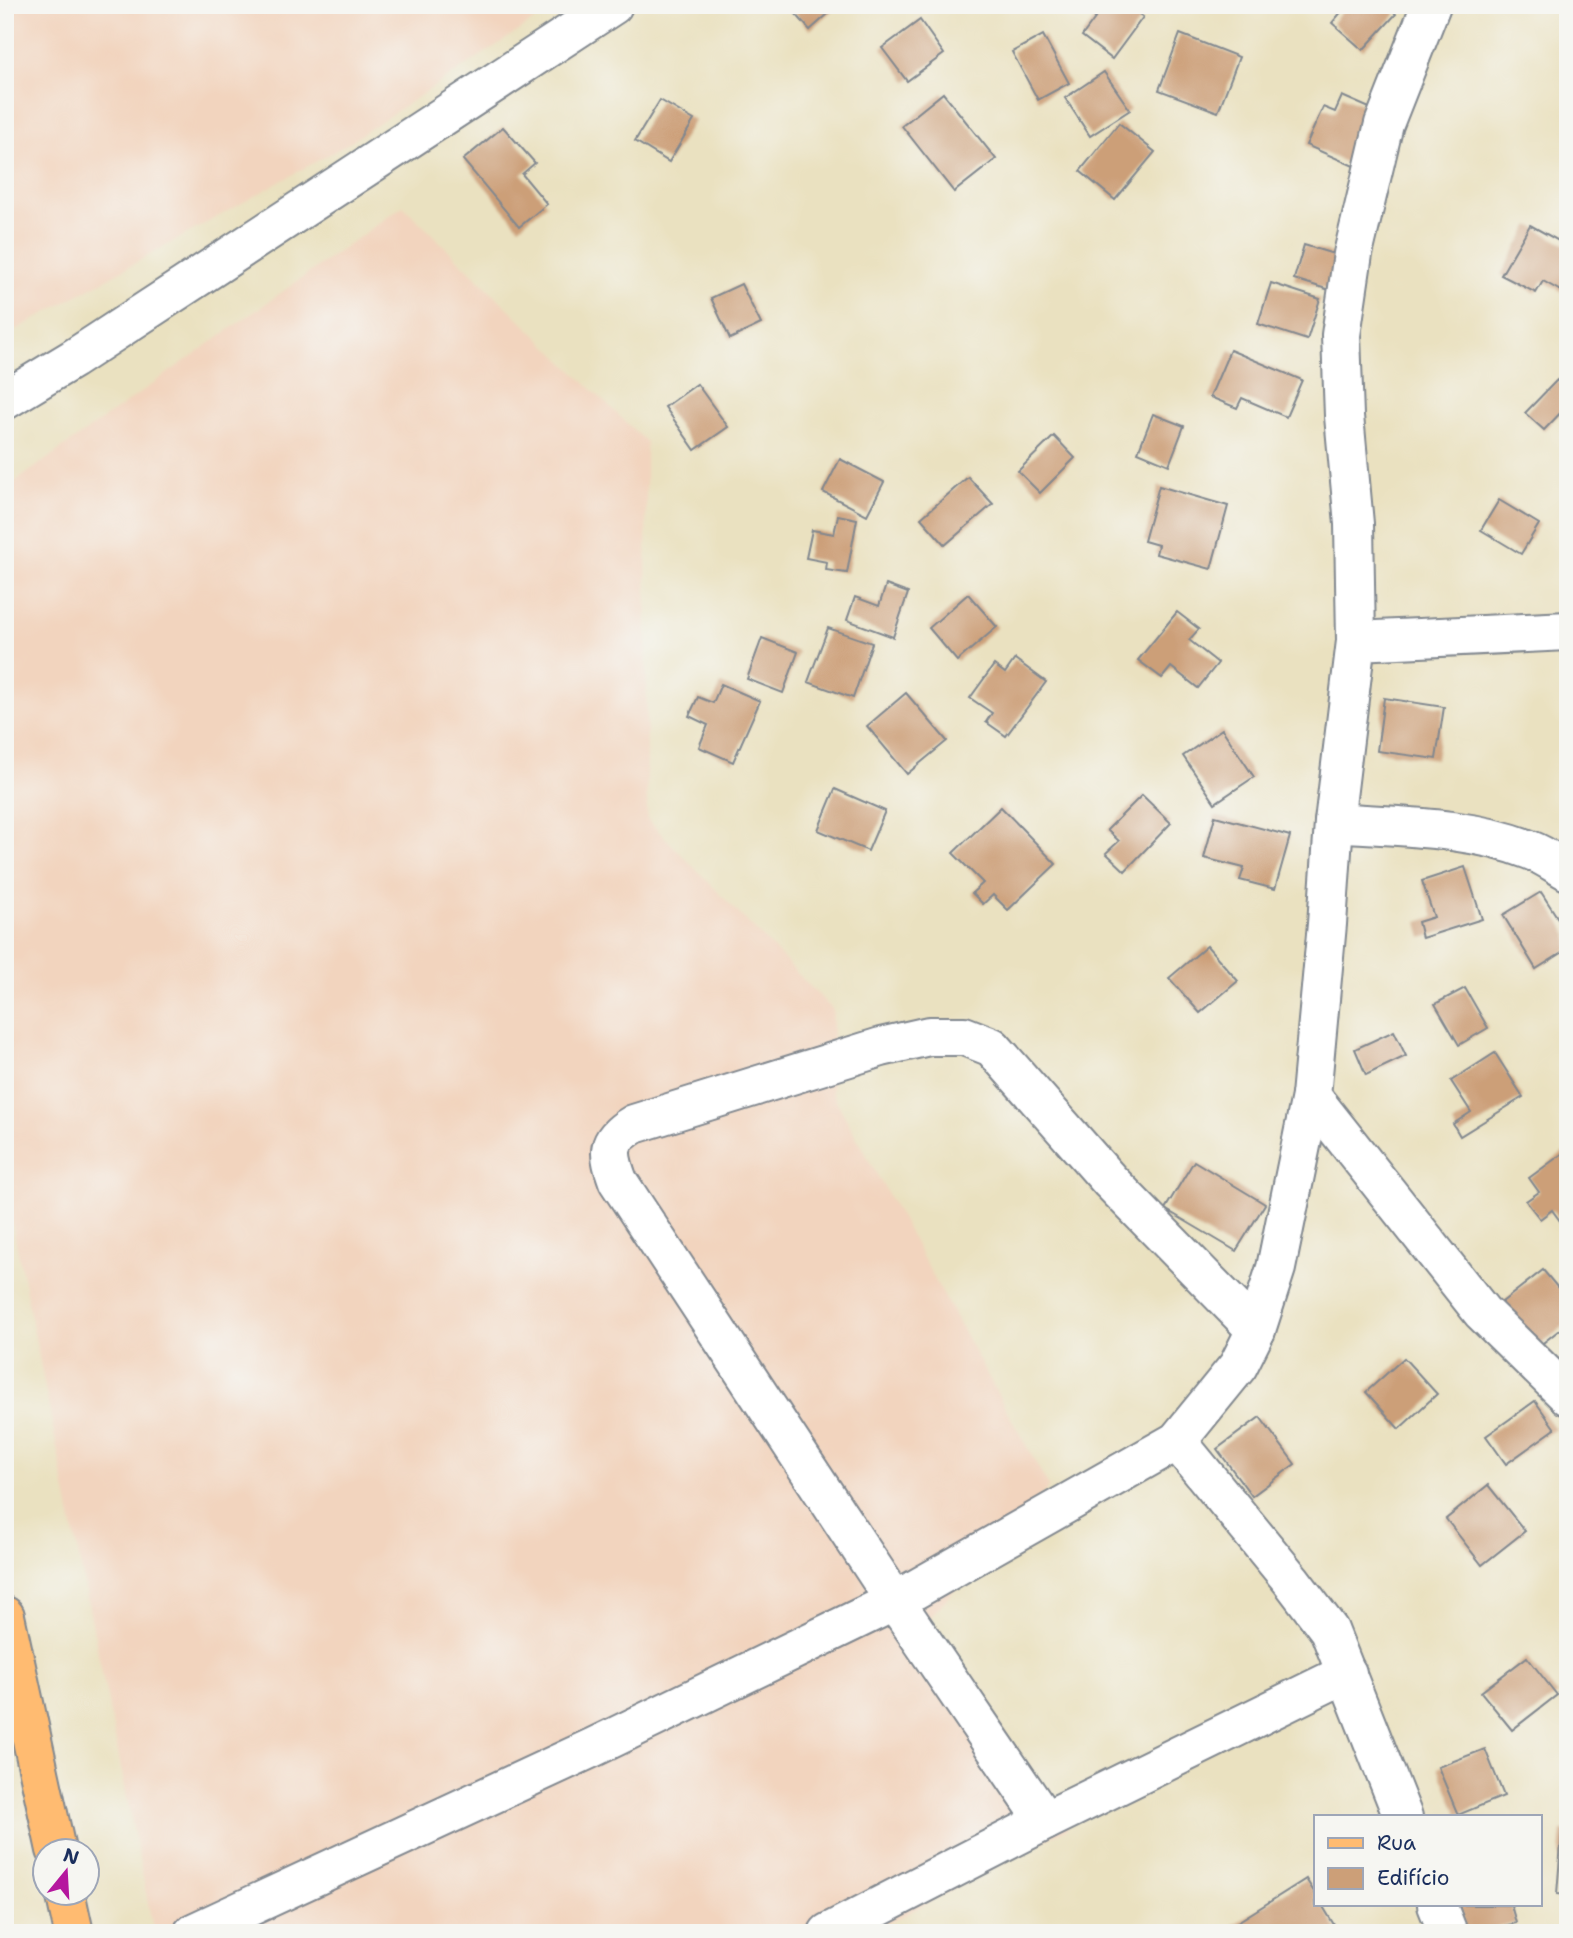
<svg xmlns="http://www.w3.org/2000/svg" width="1573" height="1938" viewBox="0 0 1573 1938" font-family="'Shantell Sans',sans-serif">
<rect width="100%" height="100%" fill="#f6f6f2"/>
<filter id="ink" filterUnits="userSpaceOnUse"><feTurbulence type="fractalNoise" baseFrequency=".0143" numOctaves="2"/><feDisplacementMap in="SourceGraphic" scale="14" xChannelSelector="R" yChannelSelector="G"/><feConvolveMatrix kernelMatrix="1 2 1 2 8 2 1 2 1" color-interpolation-filters="sRGB"/></filter>
<filter id="wash" filterUnits="userSpaceOnUse"><feTurbulence type="fractalNoise" baseFrequency=".00686" numOctaves="4" result="noise"/><feDisplacementMap in="SourceGraphic" scale="28" xChannelSelector="R" yChannelSelector="G"/><feGaussianBlur stdDeviation="1.57" result="paint"/><feColorMatrix in="noise" values="0 0 0 0 0 0 0 0 0 0 0 0 0 0 0 0 0 1.4 0 .05"/><feComposite in="paint" operator="in"/></filter>
<g filter="url(#wash)">
<rect width="100%" height="100%" fill="#eae1c0"/>
<g fill="#f2d4be">
<polygon points="5,5 558,5 342,147 5,336"/>
<polygon points="403,206 646,442 647,819 833,1010 832,1093 1049,1487 928,1619 1068,1828 871,1933 154,1933 5,1187 5,489"/>
</g>
<g id="blocks">
<g fill="#cc9f78">
<polygon points="788,5 838,5 810,30"/>
<polygon points="1105,5 1127,5 1143,17 1112,59 1082,36"/>
<polygon points="1347,5 1386,5 1396,14 1363,50 1332,23"/>
<polygon points="920,20 944,54 907,81 882,48"/>
<polygon points="1180,34 1239,57 1218,112 1159,90"/>
<polygon points="1043,35 1069,83 1038,100 1012,52"/>
<polygon points="1104,72 1130,110 1090,136 1065,98"/>
<polygon points="943,93 996,159 954,192 902,126"/>
<polygon points="1342,96 1381,113 1358,168 1306,145 1323,107 1335,112"/>
<polygon points="660,100 694,120 669,162 635,141"/>
<polygon points="1119,123 1155,152 1115,200 1080,171"/>
<polygon points="503,127 535,163 522,174 547,204 519,227 463,160"/>
<polygon points="1530,225 1568,246 1568,291 1566,294 1543,281 1536,293 1501,275"/>
<polygon points="1304,245 1347,258 1336,292 1294,279"/>
<polygon points="1271,283 1320,299 1307,340 1258,324"/>
<polygon points="741,284 761,324 730,339 711,298"/>
<polygon points="1230,350 1302,380 1286,417 1242,398 1237,408 1210,397"/>
<polygon points="1557,380 1568,391 1568,405 1544,430 1525,413"/>
<polygon points="697,384 728,427 695,450 665,407"/>
<polygon points="1153,414 1184,426 1169,465 1138,452"/>
<polygon points="1054,436 1075,458 1040,493 1018,471"/>
<polygon points="840,459 884,482 867,515 823,492"/>
<polygon points="968,477 993,504 945,545 921,518"/>
<polygon points="1159,486 1228,506 1211,569 1156,554 1158,545 1144,541"/>
<polygon points="1499,500 1539,524 1521,554 1481,530"/>
<polygon points="838,515 857,519 847,573 826,570 827,562 806,558 812,530 834,534"/>
<polygon points="886,585 908,593 893,637 847,620 855,597 879,606"/>
<polygon points="968,594 997,627 957,661 929,628"/>
<polygon points="1177,612 1199,629 1189,640 1218,663 1198,688 1171,667 1162,678 1138,660"/>
<polygon points="828,628 872,643 853,698 808,682"/>
<polygon points="762,638 798,652 783,693 747,679"/>
<polygon points="1015,659 1046,682 1006,736 986,722 992,713 970,698 994,665 1005,673"/>
<polygon points="721,684 760,701 733,762 699,747 708,725 689,716 698,697 713,703"/>
<polygon points="906,693 947,741 907,774 867,726"/>
<polygon points="1384,698 1444,707 1436,759 1377,751"/>
<polygon points="1222,729 1254,777 1215,803 1183,756"/>
<polygon points="835,789 885,811 868,851 818,830"/>
<polygon points="1142,795 1171,823 1125,871 1106,853 1119,841 1107,830"/>
<polygon points="1001,807 1056,864 1008,910 993,895 983,904 972,893 983,883 953,853"/>
<polygon points="1215,816 1290,836 1275,889 1240,880 1244,868 1204,858"/>
<polygon points="1465,867 1482,919 1422,938 1418,922 1434,917 1422,881"/>
<polygon points="1541,892 1568,934 1568,949 1536,969 1503,915"/>
<polygon points="1207,946 1238,981 1200,1013 1169,978"/>
<polygon points="1465,988 1488,1028 1459,1045 1435,1004"/>
<polygon points="1394,1031 1406,1056 1366,1075 1355,1049"/>
<polygon points="1495,1053 1523,1097 1460,1136 1453,1124 1471,1112 1451,1081"/>
<polygon points="1566,1151 1568,1153 1568,1232 1552,1210 1540,1219 1526,1201 1539,1192 1529,1178"/>
<polygon points="1194,1161 1265,1204 1236,1251 1165,1209"/>
<polygon points="1543,1270 1568,1300 1568,1323 1534,1350 1497,1306"/>
<polygon points="1404,1358 1437,1394 1399,1429 1366,1392"/>
<polygon points="1535,1401 1555,1429 1506,1464 1486,1436"/>
<polygon points="1260,1417 1295,1464 1252,1496 1217,1449"/>
<polygon points="1488,1485 1525,1531 1482,1565 1446,1519"/>
<polygon points="1527,1657 1557,1695 1512,1730 1481,1692"/>
<polygon points="1485,1749 1504,1796 1458,1815 1438,1767"/>
<polygon points="1562,1831 1568,1831 1568,1895 1557,1894"/>
<polygon points="1306,1879 1316,1895 1316,1905 1322,1905 1339,1933 1220,1933"/>
<polygon points="1459,1905 1511,1905 1516,1923 1477,1933 1466,1933"/>
</g>
</g>
</g>
<g filter="url(#ink)">
<use href="#blocks" fill-opacity="0" stroke="#82888f" stroke-width="2"/>
<g fill="none" stroke-linecap="round" stroke-linejoin="round">
<defs>
<g id="minor">
<polyline points="5,400 73,359 613,5"/>
<polyline points="1356,641 1568,631"/>
<path d="M1334 822C1399 827 1469 826 1530 850 1543 855 1556 864 1568 871"/>
<polyline points="1311,1096 1482,1312 1568,1396"/>
<polyline points="1177,1441 1291,1580 1329,1630 1403,1817"/>
<path d="M1045 1821 895 1601 618 1181C608 1153 605 1141 634 1124L881 1047 929 1036H964L992 1047 1110 1181 1256 1330"/>
<polyline points="1437,1905 1448,1933"/>
<polyline points="193,1933 594,1747 895,1601 1177,1441 1238,1366 1256,1330 1276,1268 1311,1096 1327,924 1334,822 1356,641 1354,524 1344,416 1341,335 1353,254 1384,124 1431,5"/>
<polyline points="828,1933 1045,1821 1347,1673"/>
</g>
<g id="major">
<polyline points="5,1616 56,1850"/>
<polyline points="65,1892 74,1933"/>
</g>
</defs>
<use href="#minor" stroke="#82888f" stroke-width="42"/>
<use href="#major" stroke="#82888f" stroke-width="42"/>
<use href="#minor" stroke="#fff" stroke-width="38"/>
<use href="#major" stroke="#ffbb71" stroke-width="38"/>
</g>
</g>
<rect width="1573" height="1938" fill="none" stroke="#f6f6f2" stroke-width="28"/>
<rect x="1314" y="1815" width="228" height="91" fill="#f6f6f2" stroke="#9ea6b7" stroke-width="2"/>
<rect x="1328" y="1838" width="35" height="10" fill="#ffbb71" stroke="#9ea6b7" stroke-width="2"/>
<text x="1377" y="1850" font-size="21" fill="#1b2f5e">Rua</text>
<rect x="1328" y="1868" width="35" height="21" fill="#cc9f78" stroke="#9ea6b7" stroke-width="2"/>
<text x="1377" y="1885" font-size="21" fill="#1b2f5e">Edifício</text>
<g transform="translate(66 1872) rotate(18)"><circle r="33" fill="#f6f6f2" stroke="#9ea6b7" stroke-width="2"/>
<path d="M0-5L12 26L0 18L-12 26Z" fill="#b5179e"/>
<text y="-10" font-size="19" font-weight="bold" text-anchor="middle" fill="#1b2f5e">N</text>
</g>
</svg>
